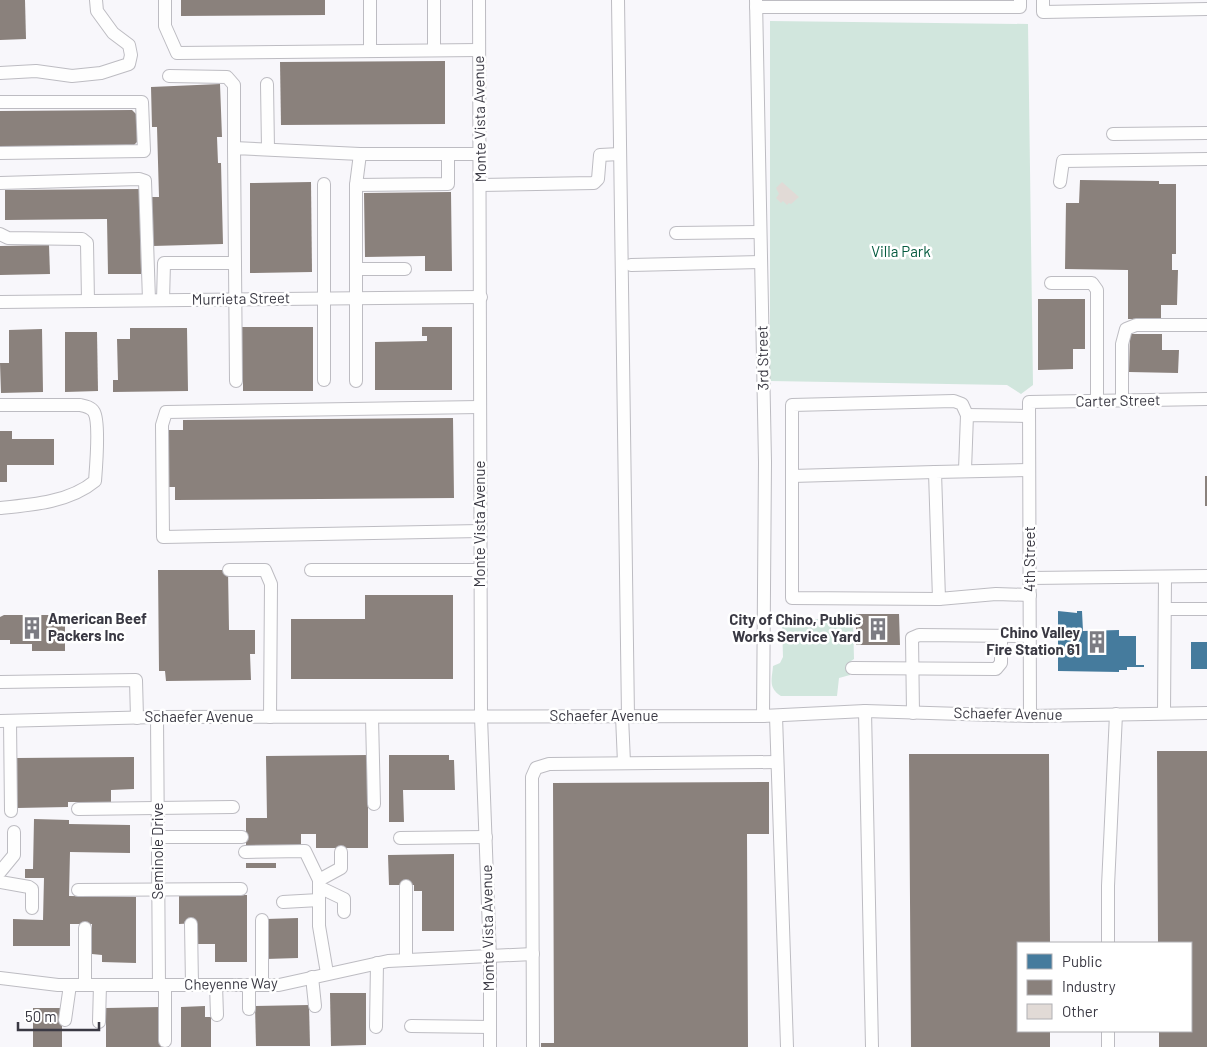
<svg xmlns="http://www.w3.org/2000/svg" width="1207" height="1047" viewBox="0 0 1207 1047" font-family="Barlow,sans-serif">
<rect width="100%" height="100%" fill="#f8f7fb"/>
<g fill="#d1e6dd">
<polygon points="770,21 1028,24 1033,385 1021,394 1007,385 770,381"/>
<path d="M785 619H853L854 659 851 661 850 675 839 678 837 696H781C768 688 772 679 773 666L780 663 783 657 782 624Z"/>
</g>
<g fill="#457b9d">
<polygon points="1058,611 1077,613 1077,611 1082,611 1083,631 1119,630 1119,636 1136,636 1136,665 1144,665 1144,667 1127,667 1127,670 1119,670 1119,672 1058,671"/>
<rect x="1191" y="642" width="16" height="27"/>
</g>
<g fill="#8a817c">
<polygon points="0,0 25,0 26,39 0,40"/>
<polygon points="181,0 325,0 325,15 181,16"/>
<polygon points="445,61 445,124 281,125 280,62"/>
<polygon points="220,84 222,137 217,137 218,163 221,163 223,244 153,246 151,197 159,197 157,127 152,127 151,87"/>
<polygon points="132,110 138,116 139,140 133,146 0,147 0,111"/>
<polygon points="1080,180 1159,181 1159,184 1176,184 1176,254 1172,254 1172,270 1178,270 1177,305 1161,305 1161,319 1128,319 1128,270 1065,269 1066,203 1079,203"/>
<polygon points="311,182 312,272 250,273 250,183"/>
<polygon points="140,189 141,274 108,274 107,219 5,220 5,190"/>
<polygon points="451,192 452,271 425,271 425,256 365,257 364,193"/>
<polygon points="49,245 50,274 0,275 0,246"/>
<polygon points="1038,299 1085,299 1085,349 1073,349 1073,369 1038,370"/>
<polygon points="239,327 313,327 313,391 243,391 243,380 239,380"/>
<polygon points="422,327 452,327 452,390 375,390 375,342 427,341 427,336 422,336"/>
<polygon points="130,328 187,328 188,391 113,392 113,380 118,380 117,339 130,339"/>
<polygon points="42,329 43,392 1,393 0,363 9,363 9,330"/>
<polygon points="65,332 97,332 98,391 65,392"/>
<polygon points="1130,334 1162,334 1162,350 1179,350 1178,373 1129,372"/>
<polygon points="453,418 454,498 175,500 175,487 169,487 169,430 183,430 183,420"/>
<polygon points="0,431 12,431 12,439 54,439 54,465 7,465 7,482 0,482"/>
<rect x="1205" y="476" width="2" height="30"/>
<polygon points="158,570 228,570 229,630 255,630 255,654 250,654 251,680 166,681 165,671 159,671"/>
<polygon points="365,595 453,595 453,679 291,679 291,619 365,619"/>
<polygon points="856,614 899,614 900,645 856,645"/>
<polygon points="4,615 65,615 65,651 32,651 32,644 10,644 10,640 0,640 0,617"/>
<polygon points="1157,751 1207,751 1207,1047 1159,1047 1159,1031 1191,1031 1191,943 1158,943"/>
<polygon points="909,754 1049,754 1050,943 1018,943 1018,1031 1050,1031 1050,1047 911,1047"/>
<polygon points="368,755 368,848 316,848 316,834 301,834 301,846 246,846 246,818 267,818 266,756"/>
<polygon points="389,755 449,755 449,760 454,760 455,790 403,790 404,822 389,822"/>
<polygon points="134,757 134,789 111,790 111,802 68,802 68,807 17,808 17,758"/>
<polygon points="769,782 769,834 747,834 748,1047 541,1047 541,1043 554,1043 553,783"/>
<polygon points="34,819 69,820 69,824 130,825 130,853 70,852 69,896 136,897 136,963 102,962 102,955 92,954 92,924 70,924 70,946 13,946 13,919 43,920 44,878 25,878 25,869 33,869"/>
<polygon points="454,854 454,931 422,931 422,891 414,891 414,885 389,885 388,855"/>
<rect x="246" y="863" width="30" height="5"/>
<polygon points="247,895 247,962 215,962 215,944 198,944 197,923 179,924 179,896"/>
<polygon points="298,918 298,958 266,959 266,919"/>
<polygon points="330,993 366,993 366,1045 331,1046"/>
<polygon points="309,1005 310,1046 256,1046 255,1006"/>
<polygon points="205,1006 205,1017 211,1017 211,1047 181,1047 181,1007"/>
<polygon points="160,1007 161,1047 106,1047 106,1008"/>
<rect x="33" y="1008" width="29" height="39"/>
</g>
<polygon fill="#e1dad6" points="782,182 799,197 791,204 789,203 787,205 783,201 781,203 776,198 779,194 776,188"/>
<g fill="none" stroke-linecap="round" stroke-linejoin="round">
<defs>
<g id="minor">
<polyline points="165,0 165,26 177,53 479,50"/>
<polyline points="370,0 370,51"/>
<polyline points="434,0 434,50"/>
<polyline points="479,0 481,717 490,958 490,1047"/>
<polyline points="618,0 628,716"/>
<polyline points="756,0 765,462 763,716"/>
<polyline points="1043,0 1043,12 1207,9"/>
<polyline points="756,7 1020,7 1020,0"/>
<polyline points="0,73 36,71 72,76 101,73 129,64 131,55 129,45 113,33 97,11 96,0"/>
<polyline points="169,76 227,77 234,85 234,148"/>
<polyline points="267,84 268,149"/>
<polyline points="0,102 142,102 144,151 0,153"/>
<polyline points="1113,134 1207,133"/>
<polyline points="1060,182 1063,161 1207,159"/>
<polyline points="0,183 139,179 145,181 149,300"/>
<polyline points="356,185 448,184 448,154"/>
<polyline points="480,185 594,183 598,179 600,155 620,154"/>
<polyline points="676,233 760,232"/>
<polyline points="0,234 8,238 82,239 87,243 88,301"/>
<polyline points="631,265 761,262"/>
<polyline points="357,269 405,269"/>
<polyline points="1051,283 1092,283 1097,290 1097,401"/>
<polyline points="163,300 164,263 235,263"/>
<polyline points="0,302 481,297"/>
<polyline points="324,380 324,184"/>
<polyline points="236,381 234,148 360,154 480,154"/>
<polyline points="356,381 356,185 360,154"/>
<polyline points="1122,400 1122,344 1126,329 1136,325 1207,325"/>
<path d="M0 405H80C85 406 91 407 94 412 100 422 96 468 95 481 70 502 32 505 0 508"/>
<polyline points="479,407 166,412 162,425 163,537 480,531"/>
<polyline points="965,470 967,415 1029,416"/>
<polyline points="1029,470 935,472 939,599 996,594 1030,595"/>
<polyline points="792,476 935,472"/>
<polyline points="229,570 265,570 271,584 270,717"/>
<polyline points="311,570 481,570"/>
<polyline points="1030,578 1207,576"/>
<polyline points="939,599 792,598 792,405 954,401 962,404 967,415"/>
<polyline points="1165,609 1207,609"/>
<polyline points="852,668 996,669 1001,663 1001,636"/>
<polyline points="0,682 136,680 137,718"/>
<polyline points="865,711 872,1047"/>
<polyline points="913,713 912,638 919,635 1030,636"/>
<polyline points="1164,713 1165,577"/>
<polyline points="622,716 624,763"/>
<polyline points="776,716 787,1047"/>
<polyline points="1030,716 1029,402 1207,399"/>
<polyline points="157,717 159,985"/>
<polyline points="372,717 374,804"/>
<polyline points="0,721 157,717 763,716 865,711 1030,716 1207,713"/>
<polyline points="10,721 11,811"/>
<polyline points="78,809 233,807"/>
<polyline points="158,837 242,837"/>
<polyline points="400,838 486,837"/>
<polyline points="245,852 305,851 319,880 319,926 327,973"/>
<polyline points="0,872 14,855 14,832"/>
<polyline points="319,880 341,868 341,852"/>
<polyline points="0,882 29,887 32,889 32,908"/>
<polyline points="406,886 406,960"/>
<polyline points="319,887 344,899 344,912"/>
<polyline points="78,890 241,889"/>
<polyline points="283,902 319,900"/>
<polyline points="191,924 192,985"/>
<polyline points="1108,943 1108,886 1116,714"/>
<polyline points="312,977 315,1006"/>
<polyline points="0,978 58,985 279,985 388,961 533,954"/>
<polyline points="85,985 85,928"/>
<polyline points="165,985 165,1041"/>
<polyline points="216,985 217,1015"/>
<polyline points="249,985 249,1009"/>
<polyline points="262,985 262,920"/>
<polyline points="65,1020 70,985"/>
<polyline points="99,1022 100,985"/>
<polyline points="411,1026 490,1027"/>
<polyline points="376,1027 377,963"/>
<polyline points="1108,1031 1108,1047"/>
<polyline points="533,1047 532,777 536,768 549,764 777,762"/>
</g>
</defs>
<use href="#minor" stroke="#bdbcc2" stroke-width="14"/>
<use href="#minor" stroke="#fefefe" stroke-width="12"/>
</g>
<defs>
<symbol id="building-bare" viewBox="-9 -9 18 18"><path d="M-4-6H4V6H1V3H-1V6H-4ZM-2.5-4.3h1.7v1.8h-1.7ZM.8-4.3h1.7v1.8H.8ZM-2.5-1h1.7V.8h-1.7ZM.8-1h1.7V.8H.8Z" fill="#7c7c83" stroke="#fff" stroke-width="2.5" paint-order="stroke"/></symbol>
</defs>
<g fill-rule="evenodd">
<use href="#building-bare" x="16" y="612" width="32" height="32"/>
<use href="#building-bare" x="862" y="613" width="32" height="32"/>
<use href="#building-bare" x="1081" y="626" width="32" height="32"/>
</g>
<g text-anchor="middle" stroke-width="5" stroke-linejoin="round" paint-order="stroke">
<g font-size="15" fill="#3a3943" stroke="#fff">
<text transform="translate(480 119) rotate(-91)" y="5">Monte Vista Avenue</text>
<text transform="translate(241 299) rotate(-1)" y="5">Murrieta Street</text>
<text transform="translate(763 358) rotate(-91)" y="5">3rd Street</text>
<text transform="translate(1118 401) rotate(-1)" y="5">Carter Street</text>
<text transform="translate(480 524) rotate(-90)" y="5">Monte Vista Avenue</text>
<text transform="translate(1030 559) rotate(-90)" y="5">4th Street</text>
<text transform="translate(1008 714) rotate(1)" y="5">Schaefer Avenue</text>
<text x="604" y="721">Schaefer Avenue</text>
<text x="199" y="722">Schaefer Avenue</text>
<text transform="translate(158 851) rotate(-90)" y="5">Seminole Drive</text>
<text transform="translate(488 928) rotate(-91)" y="5">Monte Vista Avenue</text>
<text transform="translate(231 984) rotate(-1)" y="5">Cheyenne Way</text>
</g>
<g font-size="15" fill="#055b3f" stroke="#fff">
<text x="901" y="257">Villa Park</text>
</g>
<g font-size="15" font-weight="bold" fill="#3a3943" stroke="#fff" text-anchor="end">
<text x="48" y="624" text-anchor="start">American Beef<tspan x="48" dy="17">Packers Inc</tspan></text>
<text x="861" y="625">City of Chino, Public<tspan x="861" dy="17">Works Service Yard</tspan></text>
<text x="1080" y="638">Chino Valley<tspan x="1080" dy="17">Fire Station 61</tspan></text>
</g>
</g>
<rect x="1017" y="942" width="175" height="90" fill="#ffffff" stroke="#b0b0b4"/>
<rect x="1027" y="954" width="25" height="15" fill="#457b9d" stroke="#b0b0b4"/>
<text x="1062" y="967" font-size="15" fill="#3a3943">Public</text>
<rect x="1027" y="980" width="25" height="15" fill="#8a817c" stroke="#b0b0b4"/>
<text x="1062" y="992" font-size="15" fill="#3a3943">Industry</text>
<rect x="1027" y="1004" width="25" height="15" fill="#e1dad6" stroke="#b0b0b4"/>
<text x="1062" y="1017" font-size="15" fill="#3a3943">Other</text>
<path d="M18 1022v8h81v-8" fill="none" stroke="#3a3943" stroke-width="2.5"/>
<text x="25" y="1022" font-size="15" fill="#3a3943" stroke="#ffffff" stroke-width="4" paint-order="stroke">50 m</text>
</svg>
